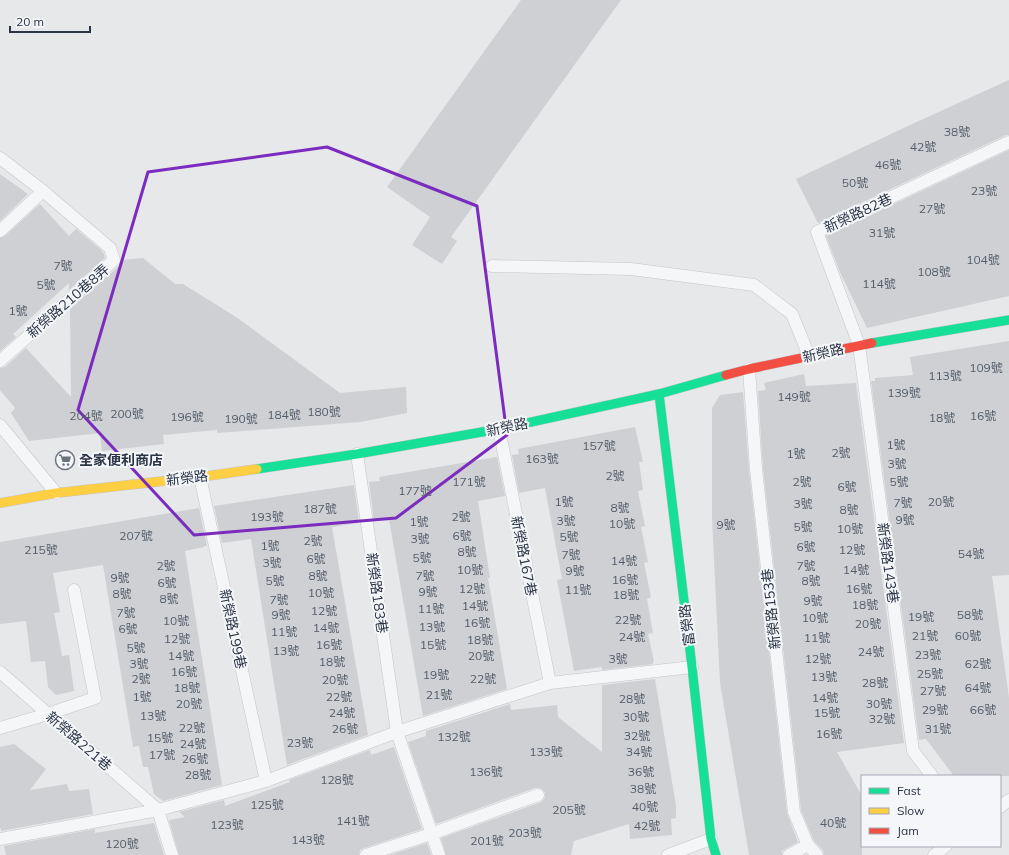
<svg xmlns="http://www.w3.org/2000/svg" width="1009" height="855" viewBox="0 0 1009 855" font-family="Mulish,'Noto Sans TC',sans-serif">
<rect width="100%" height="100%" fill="#e6e8ea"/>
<g fill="#ced0d3">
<polygon points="521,0 621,0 451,237 457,241 442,264 412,245 430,217 387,187"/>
<polygon points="1009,80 1009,135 1006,135 818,223 796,179 910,125"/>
<polygon points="1009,150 1009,296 867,328 840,272 826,236"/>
<polygon points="0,174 28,194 0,221"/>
<polygon points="40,204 69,236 76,229 100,249 104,254 105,258 69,290 69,283 13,334 16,337 0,351 0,238 5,236"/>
<polygon points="143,258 175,284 183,284 236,317 340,393 406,387 407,413 360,422 217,433 217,430 163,435 164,444 102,451 100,433 29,441 11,413 15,408 0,390 0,368 5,367 26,348 71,397 70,309 119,266 121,260"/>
<polygon points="1009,341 1009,575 992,576 1009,698 1009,776 954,776 926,739 919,740 871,381 875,381 875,378 913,375 910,357"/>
<polygon points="804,374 806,386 856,383 904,743 837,752 862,796 862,855 824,855 823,850 814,841 801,810 763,468 758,391 766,390 764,383"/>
<polygon points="743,392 749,470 787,813 798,842 785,849 782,851 782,855 749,855 720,683 712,518 712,408 720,395"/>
<polygon points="635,427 643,462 639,462 643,490 638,491 645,526 641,527 648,562 644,563 651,597 647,599 653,633 648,634 654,661 653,661 653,664 602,670 602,667 574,671 557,580 562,579 545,488 519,493 512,455 519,454 518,449"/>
<polygon points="497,457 505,496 478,501 490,578 488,578 507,689 423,716 389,519 374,521 369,482 380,481 379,477"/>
<polygon points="354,485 359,523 332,527 368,735 287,765 251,539 222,543 214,506"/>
<polygon points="199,508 207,546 204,546 204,547 185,551 222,785 163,801 154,794 148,767 143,767 139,746 133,747 103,565 53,573 60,612 54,613 62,656 69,655 74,691 56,695 48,687 45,661 31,662 26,621 0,624 0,542"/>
<polygon points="655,679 676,806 676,818 671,819 672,835 630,839 629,824 574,841 571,855 446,855 441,838 541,802 544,799 545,797 545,793 542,789 539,788 535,788 436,824 408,742 426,736 426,731 510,704 511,710 557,705 558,717 602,752 602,685"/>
<polygon points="14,744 46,769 30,790 67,784 69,791 89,789 93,814 1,831 1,828 0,829 0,747"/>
<polygon points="394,747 422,829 364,848 360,850 359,855 179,855 169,820 185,817 179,812 224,800 225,806 290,782 289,780 370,750 371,755"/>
<polygon points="154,823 164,855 6,855 4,846 95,829 95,833"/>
<polygon points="427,843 431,855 390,855"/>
</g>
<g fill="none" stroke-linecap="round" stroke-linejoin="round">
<defs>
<g id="lane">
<polyline points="0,158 43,191 110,248 114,260 0,361"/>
<polyline points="0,231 43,191"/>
<polyline points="492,266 631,269 754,285 792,314 809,356"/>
<polyline points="749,369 756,469 794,812 808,845"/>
<polyline points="0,425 56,493"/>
<polyline points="499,429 550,683"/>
<polyline points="357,454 397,732 439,855"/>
<polyline points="200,477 266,781"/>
<polyline points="0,672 158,810 172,855"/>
<polyline points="0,728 48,714 95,698 74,590"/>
<polyline points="932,776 913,751 859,345 817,232 1009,142"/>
<polyline points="1000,807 1009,800"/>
<polyline points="0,839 158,810 266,781 397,732 550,683 692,667"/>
<polyline points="366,855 431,834 538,795"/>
<polyline points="668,855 711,839"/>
<polyline points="789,855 808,845 817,855"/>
<polyline points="934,855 946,846"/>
</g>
<g id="fast">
<polyline points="872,343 1009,320"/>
<polyline points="659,394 692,667 711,839 716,855"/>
<polyline points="257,469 357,454 499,429 659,394 726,375"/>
</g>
<polyline id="slow" points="0,503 56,493 200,477 257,469"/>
<polyline id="jam" points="726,375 749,369 872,343"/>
</defs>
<use href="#lane" stroke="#c4c6c8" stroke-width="13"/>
<use href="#fast" stroke="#c4c6c8" stroke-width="10"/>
<use href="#slow" stroke="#c4c6c8" stroke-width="10"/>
<use href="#jam" stroke="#c4c6c8" stroke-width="10"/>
<use href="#lane" stroke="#f5f6f7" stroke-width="12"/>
<use href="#fast" stroke="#16e098" stroke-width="9"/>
<use href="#slow" stroke="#ffcf43" stroke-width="9"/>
<use href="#jam" stroke="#f24e42" stroke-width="9"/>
</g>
<path fill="none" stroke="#7b2cbf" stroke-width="3" stroke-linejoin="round" d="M327 147 477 206 507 435 396 518 194 535 78 410 148 172Z"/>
<defs>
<symbol id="supermarket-ring" viewBox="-11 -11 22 22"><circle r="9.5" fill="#f4f6f9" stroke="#6c737f" stroke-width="1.5"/><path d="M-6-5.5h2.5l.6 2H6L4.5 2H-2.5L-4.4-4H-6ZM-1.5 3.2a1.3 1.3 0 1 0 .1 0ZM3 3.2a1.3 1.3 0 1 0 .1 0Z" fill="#6c737f"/></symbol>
</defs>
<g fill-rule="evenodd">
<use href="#supermarket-ring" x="54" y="449" width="22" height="22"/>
</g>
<g text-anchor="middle" stroke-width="4" stroke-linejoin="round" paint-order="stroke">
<g font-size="12" fill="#545c69">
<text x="957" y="136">38號</text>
<text x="923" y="151">42號</text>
<text x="888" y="169">46號</text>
<text x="855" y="187">50號</text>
<text x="984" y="195">23號</text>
<text x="932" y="213">27號</text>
<text x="882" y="237">31號</text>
<text x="983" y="264">104號</text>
<text x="63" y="270">7號</text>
<text x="934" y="276">108號</text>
<text x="879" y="288">114號</text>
<text x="46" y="289">5號</text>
<text x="18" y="315">1號</text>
<text x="986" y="372">109號</text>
<text x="945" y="380">113號</text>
<text x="904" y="397">139號</text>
<text x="794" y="401">149號</text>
<text x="324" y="416">180號</text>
<text x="127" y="418">200號</text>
<text x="284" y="419">184號</text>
<text x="86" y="420">204號</text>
<text x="983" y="420">16號</text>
<text x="187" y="421">196號</text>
<text x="942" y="422">18號</text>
<text x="241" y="423">190號</text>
<text x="896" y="449">1號</text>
<text x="599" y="450">157號</text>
<text x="841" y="457">2號</text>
<text x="796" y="458">1號</text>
<text x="542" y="463">163號</text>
<text x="897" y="468">3號</text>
<text x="615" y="480">2號</text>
<text x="469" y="486">171號</text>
<text x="802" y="486">2號</text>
<text x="899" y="486">5號</text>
<text x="847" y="491">6號</text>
<text x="415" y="495">177號</text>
<text x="564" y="506">1號</text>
<text x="941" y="506">20號</text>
<text x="903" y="507">7號</text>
<text x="803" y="508">3號</text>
<text x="620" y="512">8號</text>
<text x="320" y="513">187號</text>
<text x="849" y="514">8號</text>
<text x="267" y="521">193號</text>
<text x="461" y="521">2號</text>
<text x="905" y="524">9號</text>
<text x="566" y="525">3號</text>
<text x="419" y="526">1號</text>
<text x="622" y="528">10號</text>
<text x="726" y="529">9號</text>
<text x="803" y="531">5號</text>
<text x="850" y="533">10號</text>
<text x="136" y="540">207號</text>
<text x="462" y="540">6號</text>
<text x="569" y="541">5號</text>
<text x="420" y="543">3號</text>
<text x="313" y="545">2號</text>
<text x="270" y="550">1號</text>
<text x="806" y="551">6號</text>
<text x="41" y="554">215號</text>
<text x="852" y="554">12號</text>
<text x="467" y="556">8號</text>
<text x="971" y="558">54號</text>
<text x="571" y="559">7號</text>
<text x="422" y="562">5號</text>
<text x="316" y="563">6號</text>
<text x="624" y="565">14號</text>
<text x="272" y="567">3號</text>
<text x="166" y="570">2號</text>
<text x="806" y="570">7號</text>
<text x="470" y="574">10號</text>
<text x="856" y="574">14號</text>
<text x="575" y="575">9號</text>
<text x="318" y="580">8號</text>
<text x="425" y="580">7號</text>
<text x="120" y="582">9號</text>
<text x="625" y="584">16號</text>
<text x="275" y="585">5號</text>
<text x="811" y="585">8號</text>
<text x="167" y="587">6號</text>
<text x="472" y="593">12號</text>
<text x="859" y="593">16號</text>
<text x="578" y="594">11號</text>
<text x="428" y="596">9號</text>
<text x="321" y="597">10號</text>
<text x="122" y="598">8號</text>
<text x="626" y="599">18號</text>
<text x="169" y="603">8號</text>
<text x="279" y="604">7號</text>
<text x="813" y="605">9號</text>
<text x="865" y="609">18號</text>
<text x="475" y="610">14號</text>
<text x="431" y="613">11號</text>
<text x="324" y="615">12號</text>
<text x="126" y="617">7號</text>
<text x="281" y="619">9號</text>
<text x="970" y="619">58號</text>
<text x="921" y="621">19號</text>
<text x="815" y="622">10號</text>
<text x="628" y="624">22號</text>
<text x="176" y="625">10號</text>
<text x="477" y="627">16號</text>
<text x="868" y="628">20號</text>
<text x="432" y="631">13號</text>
<text x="326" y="632">14號</text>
<text x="128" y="633">6號</text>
<text x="284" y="636">11號</text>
<text x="925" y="640">21號</text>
<text x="968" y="640">60號</text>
<text x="632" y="641">24號</text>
<text x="817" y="642">11號</text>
<text x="177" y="643">12號</text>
<text x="480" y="644">18號</text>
<text x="329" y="649">16號</text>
<text x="433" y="649">15號</text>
<text x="136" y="652">5號</text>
<text x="286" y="655">13號</text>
<text x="871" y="656">24號</text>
<text x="928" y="659">23號</text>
<text x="181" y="660">14號</text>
<text x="481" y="660">20號</text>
<text x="618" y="663">3號</text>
<text x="818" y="663">12號</text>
<text x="332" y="666">18號</text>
<text x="139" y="668">3號</text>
<text x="978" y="668">62號</text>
<text x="184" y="676">16號</text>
<text x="930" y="678">25號</text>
<text x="436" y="679">19號</text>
<text x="824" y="681">13號</text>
<text x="141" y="683">2號</text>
<text x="483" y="683">22號</text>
<text x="335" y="684">20號</text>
<text x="875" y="687">28號</text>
<text x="187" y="692">18號</text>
<text x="978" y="692">64號</text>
<text x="933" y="695">27號</text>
<text x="439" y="699">21號</text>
<text x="142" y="701">1號</text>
<text x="339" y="701">22號</text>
<text x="825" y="702">14號</text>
<text x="632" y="703">28號</text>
<text x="189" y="708">20號</text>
<text x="879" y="708">30號</text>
<text x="935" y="714">29號</text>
<text x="983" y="714">66號</text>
<text x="342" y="717">24號</text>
<text x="827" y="717">15號</text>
<text x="153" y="720">13號</text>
<text x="636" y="721">30號</text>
<text x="882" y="723">32號</text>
<text x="192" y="732">22號</text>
<text x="345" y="733">26號</text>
<text x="938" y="733">31號</text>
<text x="829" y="738">16號</text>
<text x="637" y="740">32號</text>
<text x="454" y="741">132號</text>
<text x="160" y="742">15號</text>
<text x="300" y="747">23號</text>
<text x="193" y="748">24號</text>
<text x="546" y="756">133號</text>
<text x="639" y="756">34號</text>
<text x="162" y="759">17號</text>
<text x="195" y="763">26號</text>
<text x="486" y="776">136號</text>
<text x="641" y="776">36號</text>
<text x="198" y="779">28號</text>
<text x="337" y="784">128號</text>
<text x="643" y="793">38號</text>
<text x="267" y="809">125號</text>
<text x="645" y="811">40號</text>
<text x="569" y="814">205號</text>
<text x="353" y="825">141號</text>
<text x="833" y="827">40號</text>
<text x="227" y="829">123號</text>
<text x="647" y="830">42號</text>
<text x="525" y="837">203號</text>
<text x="308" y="844">143號</text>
<text x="487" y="845">201號</text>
<text x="122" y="848">120號</text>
</g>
<g font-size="14" fill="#2b3445" stroke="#f4f6f9">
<text transform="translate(858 213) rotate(-25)" y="5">新榮路82巷</text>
<text transform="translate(68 301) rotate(-41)" y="5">新榮路210巷8弄</text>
<text transform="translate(823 353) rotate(-13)" y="5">新榮路</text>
<text transform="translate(507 427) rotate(-12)" y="5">新榮路</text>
<text transform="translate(187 478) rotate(-7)" y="5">新榮路</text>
<text transform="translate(524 556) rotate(79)" y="5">新榮路167巷</text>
<text transform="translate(888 563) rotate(82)" y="5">新榮路143巷</text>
<text transform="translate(377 593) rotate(82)" y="5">新榮路183巷</text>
<text transform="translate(771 609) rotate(-96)" y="5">新榮路153巷</text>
<text transform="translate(687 625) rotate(-97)" y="5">富榮路</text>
<text transform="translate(233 629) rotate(78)" y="5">新榮路199巷</text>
<text transform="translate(79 741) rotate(41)" y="5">新榮路221巷</text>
</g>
<g font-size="14" font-weight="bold" fill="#2b3445" stroke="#f4f6f9" text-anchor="start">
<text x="79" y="465">全家便利商店</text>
</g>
</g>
<rect x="861" y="775" width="140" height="72" fill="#f4f6f9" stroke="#a4a8b1"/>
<rect x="869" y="788" width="20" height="6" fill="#16e098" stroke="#a4a8b1"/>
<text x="897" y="795" font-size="12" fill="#2b3445">Fast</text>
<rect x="869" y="808" width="20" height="6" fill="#ffcf43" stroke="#a4a8b1"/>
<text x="897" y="815" font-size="12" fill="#2b3445">Slow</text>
<rect x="869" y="828" width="20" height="6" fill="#f24e42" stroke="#a4a8b1"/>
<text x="897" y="835" font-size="12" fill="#2b3445">Jam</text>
<path d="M10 26v6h80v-6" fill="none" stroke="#2b3445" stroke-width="2"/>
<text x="16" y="26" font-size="12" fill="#2b3445" stroke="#f4f6f9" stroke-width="3" paint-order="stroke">20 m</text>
</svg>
